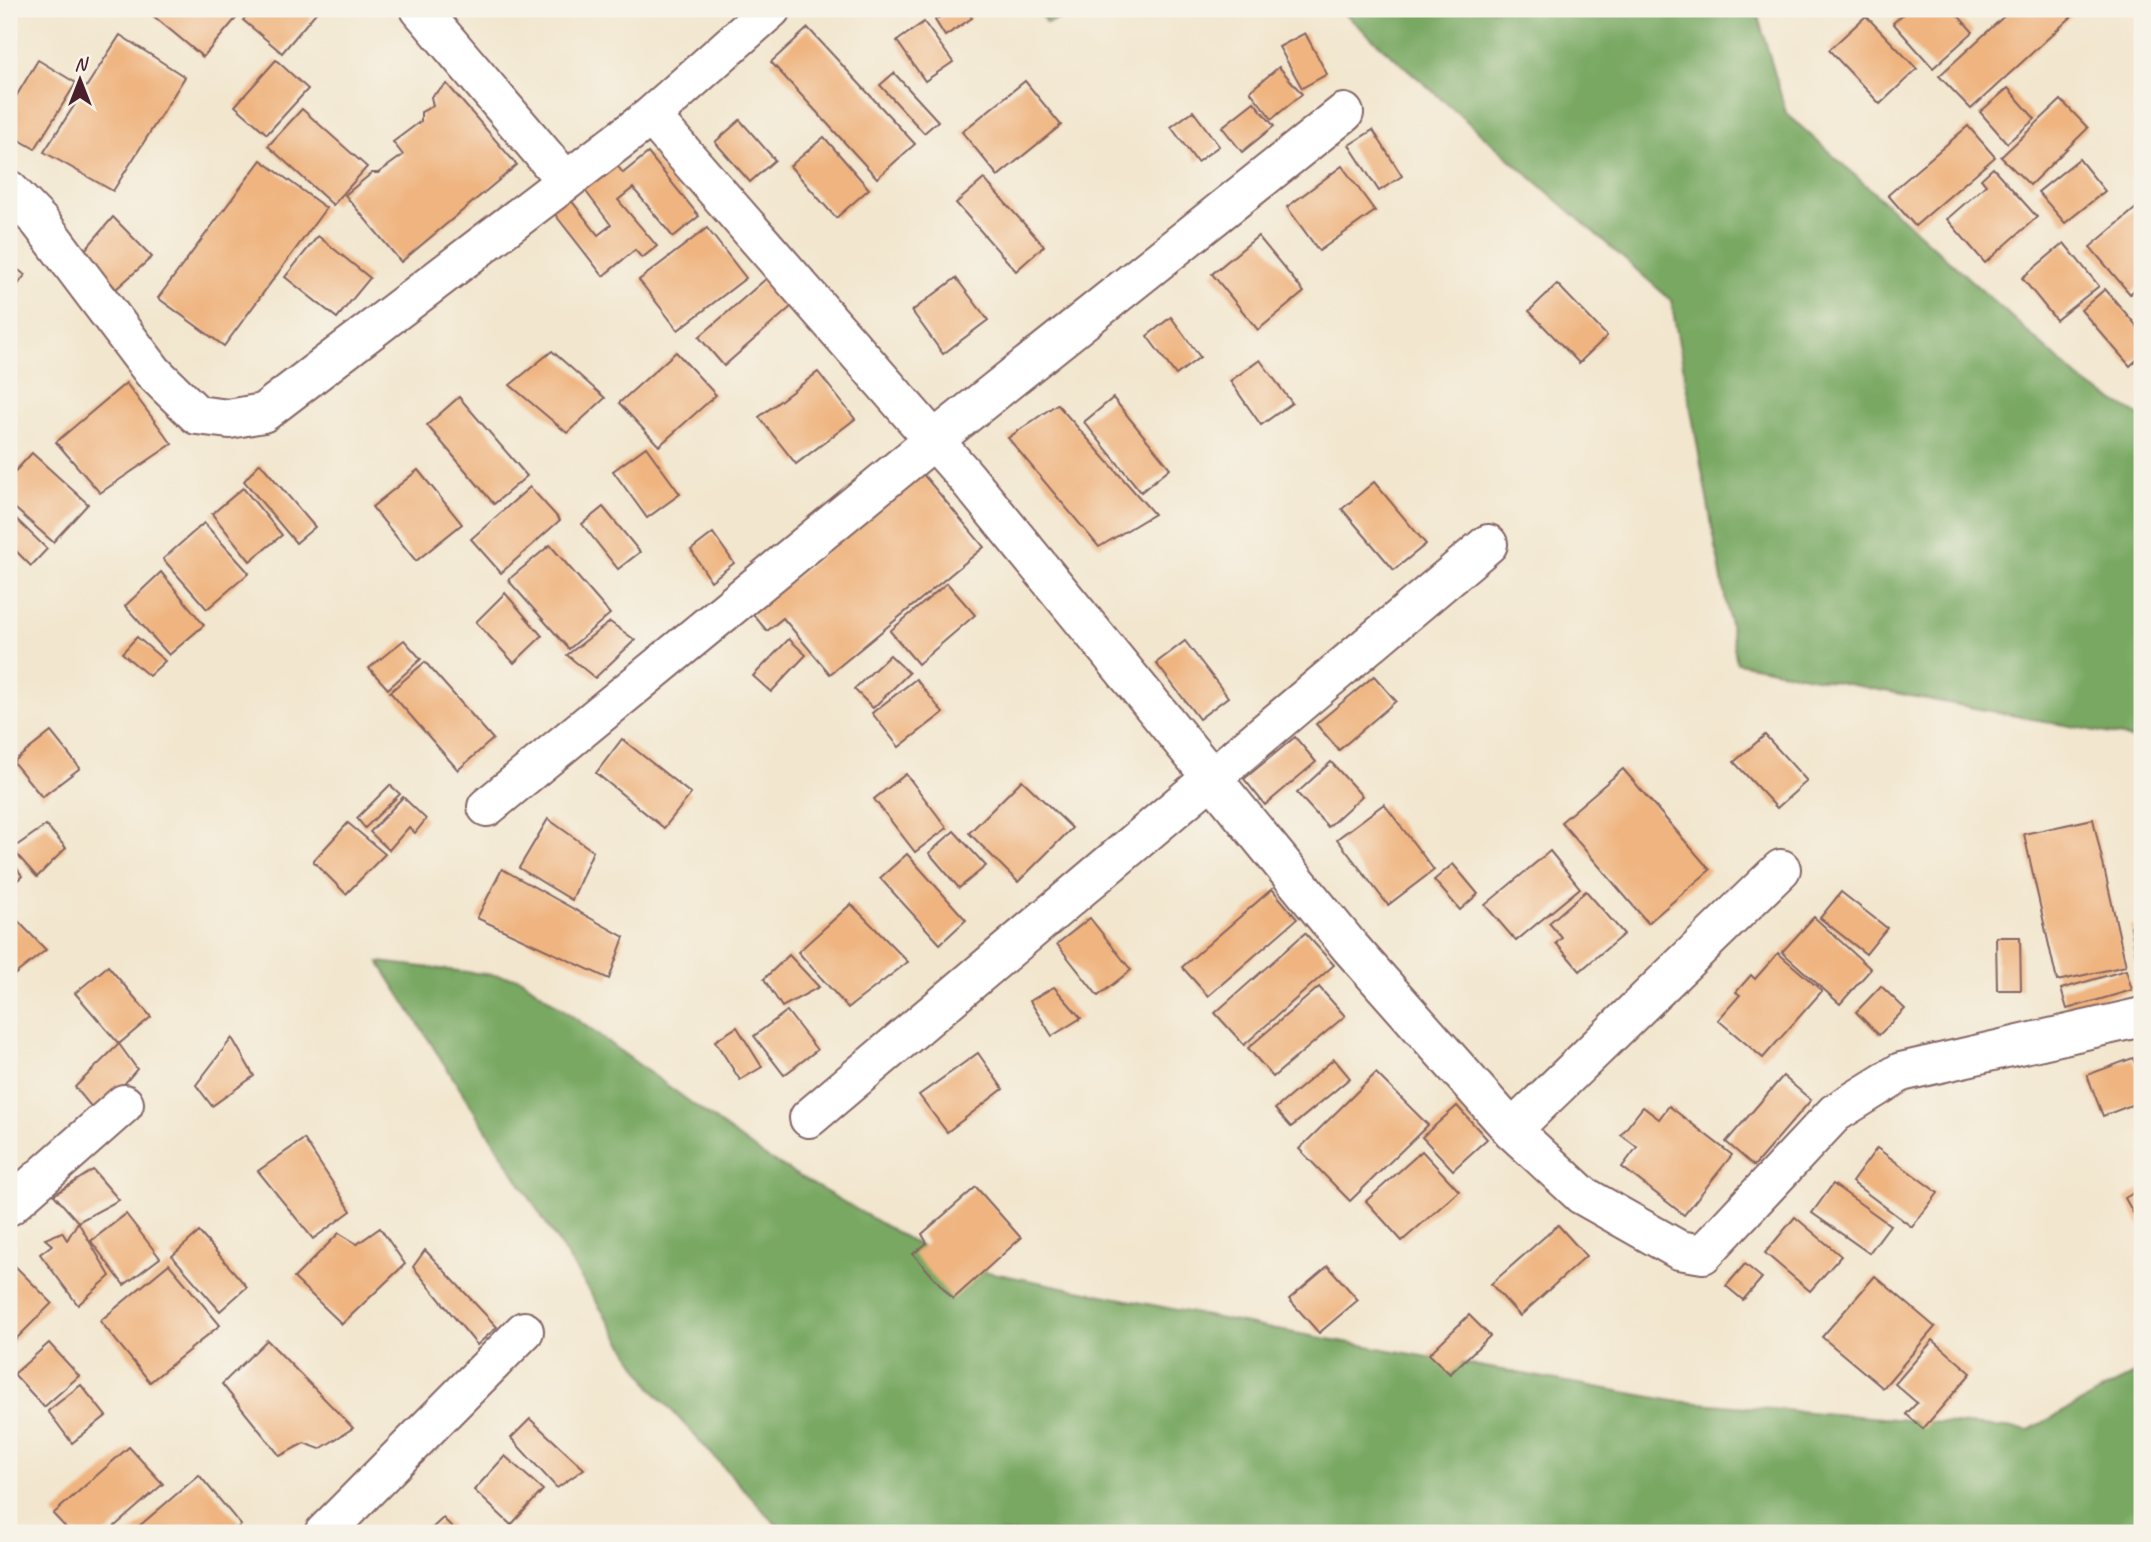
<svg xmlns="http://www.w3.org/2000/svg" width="2151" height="1542" viewBox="0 0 2151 1542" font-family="Caveat,sans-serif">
<rect width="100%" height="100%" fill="#f7f3e8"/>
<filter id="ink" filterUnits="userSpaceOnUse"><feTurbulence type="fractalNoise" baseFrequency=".0143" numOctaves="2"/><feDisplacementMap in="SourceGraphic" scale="14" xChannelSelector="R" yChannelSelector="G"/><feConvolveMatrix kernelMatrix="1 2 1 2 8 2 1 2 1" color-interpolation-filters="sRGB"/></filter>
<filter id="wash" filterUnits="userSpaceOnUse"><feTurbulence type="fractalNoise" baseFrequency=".00686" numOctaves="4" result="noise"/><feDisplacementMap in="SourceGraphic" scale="28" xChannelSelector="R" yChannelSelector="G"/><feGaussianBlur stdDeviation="1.57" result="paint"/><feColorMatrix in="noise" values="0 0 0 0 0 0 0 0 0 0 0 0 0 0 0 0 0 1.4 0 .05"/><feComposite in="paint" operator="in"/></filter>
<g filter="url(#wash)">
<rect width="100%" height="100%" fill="#f2e6ce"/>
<g fill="#78a862" stroke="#616446" stroke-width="2">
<polygon points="1037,9 1091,9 1046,23"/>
<polygon points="1339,9 1756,9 1786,113 2084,383 2142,417 2142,743 2122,736 1737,663 1671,300"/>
<polygon points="379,962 520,978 764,1156 953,1265 1267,1328 1674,1401 2029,1430 2142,1370 2142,1533 784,1533 652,1389"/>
</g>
<g id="blocks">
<g fill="#efb47f">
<polygon points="145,9 244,9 203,57"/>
<polygon points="252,9 319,9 282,53 243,20"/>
<polygon points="953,9 966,9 972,18 945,36 935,20"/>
<polygon points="1909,9 1952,9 1973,32 1933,68 1893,23"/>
<polygon points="2012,9 2080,9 1971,109 1939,76"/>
<polygon points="1866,16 1917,69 1880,104 1829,50"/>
<polygon points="924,22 953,62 925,81 897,41"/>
<polygon points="808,28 915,144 877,178 771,62"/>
<polygon points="1305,33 1327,74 1302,88 1279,47"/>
<polygon points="120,35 185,77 113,191 44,152"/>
<polygon points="38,60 76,83 35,149 9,134 9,108"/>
<polygon points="276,60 308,89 267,134 235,106"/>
<polygon points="1279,67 1302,94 1272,119 1250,91"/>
<polygon points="894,73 938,121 924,133 880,85"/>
<polygon points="1025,81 1061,125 998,176 962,132"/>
<polygon points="447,84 517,165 401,262 345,195 372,173 378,173 403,155 393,142 421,121 421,112 433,106 431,97"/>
<polygon points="2008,88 2035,119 2007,143 1980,112"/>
<polygon points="2061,100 2088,128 2030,185 2001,157"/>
<polygon points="1254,102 1274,126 1242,152 1222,127"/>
<polygon points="302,109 367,167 333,205 268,146"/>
<polygon points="1193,111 1219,146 1197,162 1171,127"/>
<polygon points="740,120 775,160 750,182 715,142"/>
<polygon points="1968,126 1995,157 1915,226 1888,195"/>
<polygon points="1373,130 1402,176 1379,191 1349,145"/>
<polygon points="824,137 869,189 836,218 790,166"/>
<polygon points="648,153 699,216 673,237 633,188 618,200 657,246 642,258 635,250 603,276 550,208 567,195 598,235 611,225 581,185 612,159 623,173"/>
<polygon points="2079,159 2105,191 2065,223 2038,192"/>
<polygon points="261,160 326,208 224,346 158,298"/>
<polygon points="1342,166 1375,211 1319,251 1287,207"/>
<polygon points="1993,168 2037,217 1985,263 1947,219 1986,185 1981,179"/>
<polygon points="984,179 1044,246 1016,271 956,203"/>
<polygon points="2142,203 2142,283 2130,294 2090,247"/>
<polygon points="113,217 152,257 116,289 84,251"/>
<polygon points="707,228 746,278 678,330 639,280"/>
<polygon points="318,236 370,278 337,318 285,277"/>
<polygon points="1258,236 1304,292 1258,330 1212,274"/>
<polygon points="2064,243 2099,286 2056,320 2022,278"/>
<polygon points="9,263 25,275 11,294 9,292"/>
<polygon points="767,278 792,306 724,366 699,337"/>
<polygon points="956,278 988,320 943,354 912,311"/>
<polygon points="1557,284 1607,336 1579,363 1529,311"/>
<polygon points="2105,289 2142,332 2142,355 2130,366 2081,310"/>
<polygon points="1171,317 1200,357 1176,375 1147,336"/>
<polygon points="552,351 605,398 567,433 510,385"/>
<polygon points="676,352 716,395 659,446 619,403"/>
<polygon points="1260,360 1292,403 1261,425 1230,381"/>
<polygon points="818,372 855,419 796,464 759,417"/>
<polygon points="126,383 172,444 100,493 56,442"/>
<polygon points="459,397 527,476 494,504 427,425"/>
<polygon points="1113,398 1170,468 1141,492 1084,422"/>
<polygon points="1057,404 1154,514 1099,547 1008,438"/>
<polygon points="646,447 680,494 647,518 613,471"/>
<polygon points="32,453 88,504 53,542 9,503 9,478"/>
<polygon points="260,463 315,527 296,543 244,481"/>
<polygon points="418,470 462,524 416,561 372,507"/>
<polygon points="922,473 984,547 830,674 783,618 767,631 752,613"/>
<polygon points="1374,482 1426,544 1394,570 1342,509"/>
<polygon points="530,487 560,520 501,573 471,539"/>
<polygon points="243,488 282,535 250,561 212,514"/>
<polygon points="603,507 640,552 618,569 582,524"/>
<polygon points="9,512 47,549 31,566 9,544"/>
<polygon points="204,523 249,573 207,609 163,559"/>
<polygon points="713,533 734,563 711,581 691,550"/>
<polygon points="550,545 610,614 569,649 508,580"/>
<polygon points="161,572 204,625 169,655 125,606"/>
<polygon points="947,583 975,615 918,664 890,631"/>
<polygon points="505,593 542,636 514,663 476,622"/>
<polygon points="610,622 635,640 595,678 567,655"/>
<polygon points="137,637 165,661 149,676 122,653"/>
<polygon points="789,639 806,655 771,692 753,676"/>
<polygon points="404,640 421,659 388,689 369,668"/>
<polygon points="1185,641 1228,697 1199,719 1156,663"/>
<polygon points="890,655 909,673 873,708 854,689"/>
<polygon points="425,662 493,739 458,770 390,692"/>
<polygon points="1374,676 1396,701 1339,750 1316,724"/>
<polygon points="916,679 943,713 899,747 872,713"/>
<polygon points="51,732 80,768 42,797 13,762"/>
<polygon points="1765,735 1807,781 1777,808 1734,762"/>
<polygon points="1295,737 1316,762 1265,805 1244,779"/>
<polygon points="622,739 691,794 664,828 596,773"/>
<polygon points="1331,762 1362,796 1328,827 1297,793"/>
<polygon points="1623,769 1710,870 1648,923 1561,822"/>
<polygon points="906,774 947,828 915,852 874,799"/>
<polygon points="1022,780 1072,828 1018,882 969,833"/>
<polygon points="390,785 400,794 365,828 357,818"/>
<polygon points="403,797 426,819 415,833 409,827 389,850 370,832"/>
<polygon points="1384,804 1434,870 1388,905 1337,839"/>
<polygon points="548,819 593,851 572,900 519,868"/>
<polygon points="2093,819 2126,966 2057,981 2024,834"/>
<polygon points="348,823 385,854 346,894 313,861"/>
<polygon points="46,825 66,848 37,877 12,849"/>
<polygon points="954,831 986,866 959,888 929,853"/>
<polygon points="1550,851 1580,888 1516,941 1485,905"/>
<polygon points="907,854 966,920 940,944 880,878"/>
<polygon points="9,856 22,876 9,888"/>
<polygon points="1453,864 1478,894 1460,910 1434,880"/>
<polygon points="502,869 624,937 609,979 477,918"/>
<polygon points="1272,889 1297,919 1208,996 1182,967"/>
<polygon points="1586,891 1624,934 1580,971 1556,943 1562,938 1549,923"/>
<polygon points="1841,892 1887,928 1866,954 1820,918"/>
<polygon points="851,904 908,962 848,1008 798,952"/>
<polygon points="1814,917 1871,969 1840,1004 1782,952"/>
<polygon points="1090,918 1131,970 1098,996 1057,944"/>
<polygon points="16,919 46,950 9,979 9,926"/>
<polygon points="2142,925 2142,978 2139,978 2131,926"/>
<polygon points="1305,933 1334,965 1244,1045 1215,1013"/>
<polygon points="1996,937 2020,937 2021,990 1997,990"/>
<polygon points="1778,953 1822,991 1763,1058 1718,1020 1740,995 1736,992 1751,975 1755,979"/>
<polygon points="789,955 819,987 782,1007 764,979"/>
<polygon points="108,966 151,1017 119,1044 137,1069 98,1115 75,1087 119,1044 75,993"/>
<polygon points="2126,970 2132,990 2067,1009 2061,989"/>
<polygon points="1881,986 1905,1009 1879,1035 1856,1012"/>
<polygon points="1054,987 1081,1018 1052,1036 1030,1001"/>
<polygon points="1319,987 1345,1016 1273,1077 1248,1048"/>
<polygon points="787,1011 817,1050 784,1075 754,1036"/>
<polygon points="737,1027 762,1067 740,1080 715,1041"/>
<polygon points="232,1038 254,1076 212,1106 196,1085"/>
<polygon points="978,1053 1003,1089 947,1132 919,1095"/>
<polygon points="2133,1058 2142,1082 2142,1101 2103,1116 2087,1075"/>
<polygon points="1334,1059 1350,1078 1291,1127 1275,1109"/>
<polygon points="1376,1073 1428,1125 1350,1201 1299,1149"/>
<polygon points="1783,1076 1811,1100 1754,1166 1726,1142"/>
<polygon points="1457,1106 1487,1139 1453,1170 1422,1137"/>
<polygon points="1669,1106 1732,1155 1684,1215 1622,1167 1637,1147 1621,1135 1643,1107 1659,1119"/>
<polygon points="304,1139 351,1211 313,1239 258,1171"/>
<polygon points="1877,1148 1938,1193 1912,1227 1852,1182"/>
<polygon points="1422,1151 1459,1191 1402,1241 1366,1201"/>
<polygon points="93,1170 119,1200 78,1222 54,1195"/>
<polygon points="1833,1184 1890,1225 1869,1253 1812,1213"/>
<polygon points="976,1187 1021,1238 953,1299 913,1254 927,1243 922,1234"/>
<polygon points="2142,1188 2142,1229 2125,1198"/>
<polygon points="126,1214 160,1258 124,1285 91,1241"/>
<polygon points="1795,1217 1841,1256 1810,1291 1765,1253"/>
<polygon points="78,1222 110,1276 78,1305 40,1254 52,1245 45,1239 62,1232 67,1240"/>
<polygon points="1558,1225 1586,1256 1520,1316 1491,1284"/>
<polygon points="380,1228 405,1264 342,1324 294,1278 339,1233 357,1244"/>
<polygon points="199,1232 247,1287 220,1311 172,1256"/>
<polygon points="425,1250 497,1327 477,1345 413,1267"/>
<polygon points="9,1260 52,1303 10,1345 9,1343"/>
<polygon points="169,1264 220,1325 150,1382 100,1321"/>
<polygon points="1745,1264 1762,1278 1743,1300 1726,1286"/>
<polygon points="1328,1266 1358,1300 1319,1333 1289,1299"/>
<polygon points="1875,1276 1935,1327 1883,1388 1822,1337"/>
<polygon points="1469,1315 1490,1336 1450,1374 1429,1354"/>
<polygon points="267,1340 353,1428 320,1449 304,1443 280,1456 222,1384"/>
<polygon points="1933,1340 1971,1373 1923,1429 1906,1414 1917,1403 1895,1384"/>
<polygon points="49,1343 79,1376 44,1407 14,1374"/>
<polygon points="81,1385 106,1416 72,1443 48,1411"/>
<polygon points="530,1419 584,1469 557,1488 511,1438"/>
<polygon points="129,1447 163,1484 107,1533 71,1533 53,1514"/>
<polygon points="505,1456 543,1490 511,1525 474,1490"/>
<polygon points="199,1475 241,1525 231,1533 131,1533"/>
<polygon points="443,1518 458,1533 427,1533"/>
</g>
</g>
</g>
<g filter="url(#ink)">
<use href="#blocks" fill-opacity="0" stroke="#856564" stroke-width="2"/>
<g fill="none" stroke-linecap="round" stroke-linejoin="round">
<defs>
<g id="minor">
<polyline points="420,9 566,181"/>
<polyline points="651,116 966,477 1350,947 1512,1130 1582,1195 1679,1250 1703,1254 1835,1113 1901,1072 2142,1017"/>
<polyline points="9,190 40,222 153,372 197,415 229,419 263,413 651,116 771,9"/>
<polyline points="487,807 934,440 1344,113"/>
<polyline points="809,1118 1488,544"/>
<polyline points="1512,1130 1781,869"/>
<polyline points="9,1206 124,1104"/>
<polyline points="324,1533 524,1331"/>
</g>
</defs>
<use href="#minor" stroke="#856564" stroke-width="42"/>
<use href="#minor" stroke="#fff" stroke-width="38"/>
</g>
</g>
<rect width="2151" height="1542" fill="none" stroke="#f7f3e8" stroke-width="35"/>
<g transform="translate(80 80)" stroke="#f7f3e8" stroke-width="5" paint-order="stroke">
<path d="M0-5L12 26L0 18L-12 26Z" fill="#4a1f2b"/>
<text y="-10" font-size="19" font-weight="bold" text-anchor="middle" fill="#4a1f2b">N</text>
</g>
</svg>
